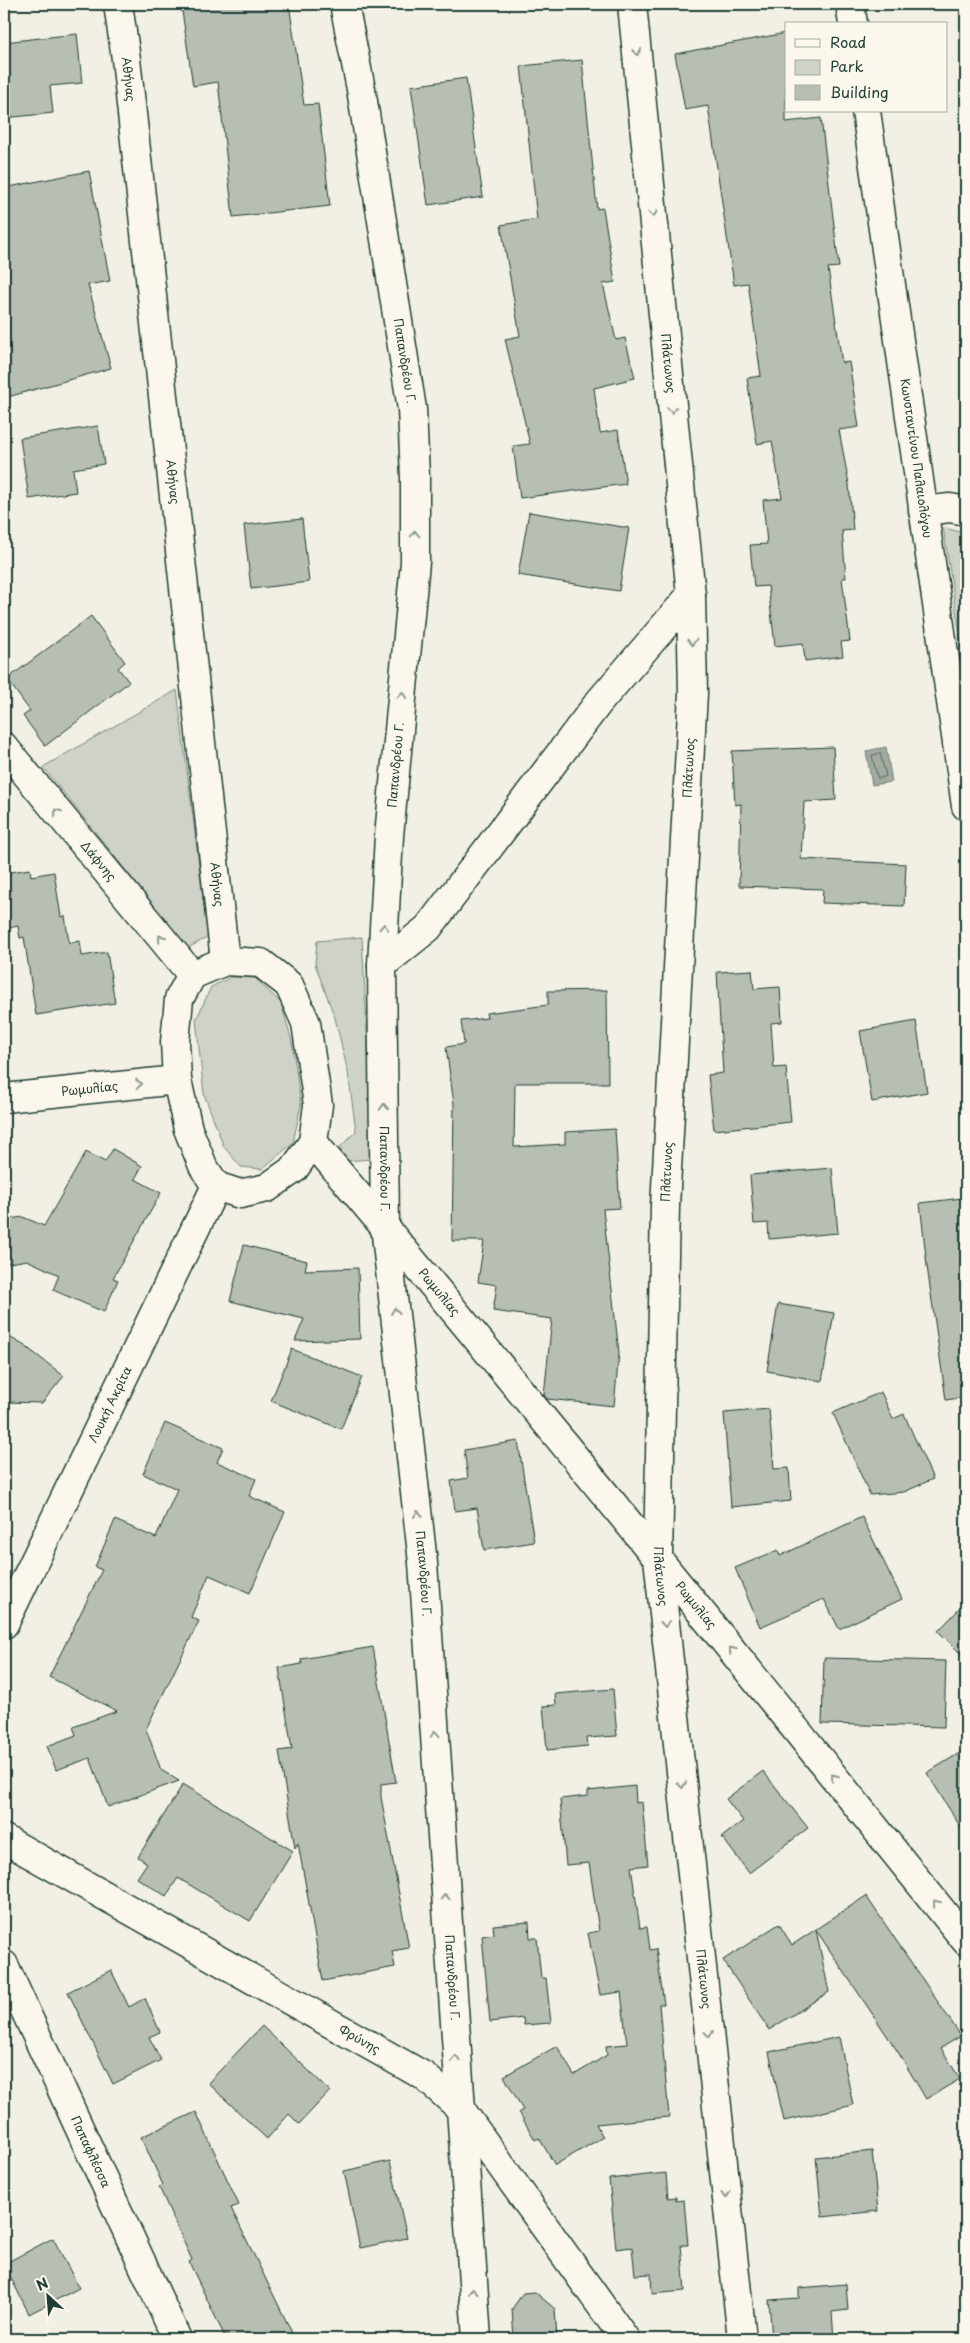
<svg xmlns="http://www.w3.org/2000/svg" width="970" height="2343" viewBox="0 0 970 2343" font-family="'Playpen Sans',sans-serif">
<rect width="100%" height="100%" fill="#f2f0e5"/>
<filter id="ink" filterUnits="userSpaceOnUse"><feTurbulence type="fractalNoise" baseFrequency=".02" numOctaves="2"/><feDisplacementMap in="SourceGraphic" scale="10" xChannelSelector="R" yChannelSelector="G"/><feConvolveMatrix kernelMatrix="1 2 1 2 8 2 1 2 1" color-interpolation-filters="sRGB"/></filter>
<g filter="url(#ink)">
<g fill="#cfd2c8" stroke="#77887e">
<polygon points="943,527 966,534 966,675"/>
<polygon points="177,690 208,937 188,948 43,767"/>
<polygon points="362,937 374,1159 344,1161 340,1147 356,1131 348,1072 335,1018 315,964 317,941"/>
<polygon points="231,977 255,978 281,1003 292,1042 301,1105 293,1143 262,1169 241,1167 224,1147 204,1094 196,1020 211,987"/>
</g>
<polygon fill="#a2aba1" stroke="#6e7f75" points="886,747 892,782 872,785 866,751"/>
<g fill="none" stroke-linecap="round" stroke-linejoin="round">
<polygon stroke="#536960" stroke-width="1" points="880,753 886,776 878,779 872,756"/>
</g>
<g fill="#b7beb3" stroke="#1f3d34">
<polygon points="181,4 289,4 304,105 318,104 330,206 233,217 218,82 193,86"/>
<polygon points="786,33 786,122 821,118 839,267 828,268 842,363 849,362 859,427 839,430 849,484 853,530 842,531 846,578 842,578 850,641 841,642 843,656 805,661 803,643 775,646 768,586 754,587 750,545 767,544 763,500 782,498 772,441 757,444 747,378 761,376 748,283 734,285 708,106 685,110 675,54"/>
<polygon points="77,34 82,83 50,86 53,113 4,118 4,42"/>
<polygon points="582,60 597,209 603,208 615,282 603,284 616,340 625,338 635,378 594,388 600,433 618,430 626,484 520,498 513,446 530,444 505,339 520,336 501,225 537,219 521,66"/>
<polygon points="466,78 483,197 428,205 411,86"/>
<polygon points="89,171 110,281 88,285 111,368 4,398 4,188"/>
<polygon points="98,426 104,464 73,469 76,492 29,499 20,438"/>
<polygon points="529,512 629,528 619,591 518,575"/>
<polygon points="302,519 309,582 251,589 244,525"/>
<polygon points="91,616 125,662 118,668 129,682 45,746 23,716 30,711 7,679"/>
<polygon points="833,747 836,800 804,802 801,859 906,864 904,906 822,903 823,889 739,886 741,804 735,805 732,751"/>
<polygon points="30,869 31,876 54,872 61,917 65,916 69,943 80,941 82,956 107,952 115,1003 36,1015 24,937 20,938 18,926 4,929 4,873"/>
<polygon points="752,970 754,989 780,987 782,1022 771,1023 774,1068 786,1067 791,1122 714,1130 708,1075 723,1073 717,972"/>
<polygon points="607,990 608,1083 515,1083 514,1147 565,1144 565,1132 615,1129 620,1208 603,1209 619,1353 614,1406 547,1399 544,1395 552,1319 493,1311 497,1285 478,1282 484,1241 452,1241 454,1104 446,1047 464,1044 461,1021 487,1018 486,1013 548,1005 548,991"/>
<polygon points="916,1021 927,1092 872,1102 860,1031"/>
<polygon points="113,1149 142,1166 135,1179 161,1193 113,1278 118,1280 104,1312 53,1290 59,1275 27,1260 4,1264 4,1220 23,1217 44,1226 86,1152 105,1162"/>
<polygon points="832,1168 838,1233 769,1239 768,1223 754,1224 750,1175"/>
<polygon points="962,1198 966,1237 966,1397 946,1400 927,1266 920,1203"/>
<polygon points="244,1245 307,1261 305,1270 358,1268 360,1339 295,1341 304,1319 230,1301"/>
<polygon points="778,1304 834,1313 822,1381 767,1371"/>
<polygon points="4,1334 25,1346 64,1376 42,1403 4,1402"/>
<polygon points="292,1349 362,1377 341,1429 271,1401"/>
<polygon points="881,1392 893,1419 904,1414 933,1479 904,1492 870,1495 833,1413"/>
<polygon points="769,1409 774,1469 789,1468 791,1501 731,1507 724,1413"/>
<polygon points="165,1423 223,1448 217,1462 256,1479 249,1496 285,1512 250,1593 209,1575 191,1617 199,1621 146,1729 161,1770 179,1781 108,1807 90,1758 56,1770 47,1746 76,1735 73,1727 117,1711 49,1677 102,1570 95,1567 115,1520 156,1538 177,1489 143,1474"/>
<polygon points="518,1441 534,1542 484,1550 477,1508 455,1511 451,1481 468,1478 464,1450"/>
<polygon points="862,1517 902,1599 839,1629 824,1599 760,1627 735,1568 778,1550 780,1556"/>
<polygon points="966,1602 966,1659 938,1631"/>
<polygon points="373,1647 396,1782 381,1784 381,1797 409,1948 392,1951 395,1967 323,1981 298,1843 295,1848 279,1751 292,1749 279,1668 302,1664 301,1659"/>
<polygon points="824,1658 946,1661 944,1727 822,1724"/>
<polygon points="613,1689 617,1736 587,1738 588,1746 547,1750 543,1706 556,1705 555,1694"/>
<polygon points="966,1749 966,1836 927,1773"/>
<polygon points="763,1771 808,1828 749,1873 722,1837 743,1821 726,1799"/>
<polygon points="183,1784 293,1851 250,1921 178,1878 166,1896 137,1878 147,1863 138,1857"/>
<polygon points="635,1786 636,1803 642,1802 648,1865 631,1867 640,1928 647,1927 650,1950 656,1949 664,2004 659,2004 669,2117 596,2124 603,2137 555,2165 539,2138 535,2140 519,2112 523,2110 504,2076 557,2046 574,2075 607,2055 606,2046 627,2044 621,1992 600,1995 588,1933 599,1931 589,1863 566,1865 560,1799 588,1796 588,1791"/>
<polygon points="866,1896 961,2036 941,2048 960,2079 926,2099 898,2052 816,1930 829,1992 769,2030 723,1960 779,1924 792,1945"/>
<polygon points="529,1922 530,1938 537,1938 541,1978 546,1978 551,2023 524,2025 523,2018 490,2022 482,1936 494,1934 493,1925"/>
<polygon points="111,1970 129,2007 145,1998 160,2032 149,2037 161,2060 113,2084 68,1992"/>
<polygon points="262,2026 330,2091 299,2124 289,2114 267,2139 208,2083"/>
<polygon points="839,2037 853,2105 784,2121 769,2052"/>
<polygon points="196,2112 239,2205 231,2208 295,2339 226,2339 189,2262 192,2260 159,2187 163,2185 141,2137"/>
<polygon points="872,2151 878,2211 822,2217 816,2157"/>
<polygon points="390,2161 407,2238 360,2248 344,2171"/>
<polygon points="666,2173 668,2198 676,2197 676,2201 684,2200 688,2245 681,2245 685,2291 652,2294 651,2274 635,2275 632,2247 616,2249 609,2179"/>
<polygon points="53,2238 79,2288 29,2314 4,2264"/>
<polygon points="846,2284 848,2310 832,2312 834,2339 772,2339 769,2300 799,2298 799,2288"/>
<polygon points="535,2292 555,2309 557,2339 514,2339 512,2309 523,2293"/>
</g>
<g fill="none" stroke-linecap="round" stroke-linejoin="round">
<defs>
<g id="minor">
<path id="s1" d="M118 4 126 59 225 961"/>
<path id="s2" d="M344 4 361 89 412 409 415 477V562L389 836 382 965 385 1226 423 1563 477 2339"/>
<path id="s3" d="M632 4 691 595 693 693 665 1206 658 1558 742 2339"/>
<polyline points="923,511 950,508 966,511"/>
<path id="s4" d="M4 747 192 975"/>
<polygon points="225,961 261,963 289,985 306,1023 318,1105 313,1142 294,1169 267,1188 240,1194 216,1186 203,1166 188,1129 177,1080 175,1042 179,999 192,975"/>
<polyline points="382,965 428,928 599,702 691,595"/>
<path id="s5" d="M4 1098 177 1080"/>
<path id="s6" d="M313 1142C535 1405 751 1673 966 1941"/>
<path id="s7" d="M4 1624 216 1186"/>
<path id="s8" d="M4 1839 424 2076 459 2107 625 2339"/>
<path id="s9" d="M4 1965 177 2339"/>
</g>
<g id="tertiary">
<polyline points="850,4 853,24"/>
<path id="s10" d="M866 111 966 806"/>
</g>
</defs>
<use href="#minor" stroke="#1f3d34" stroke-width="31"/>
<use href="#tertiary" stroke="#1f3d34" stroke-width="31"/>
<use href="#minor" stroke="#fbf7ec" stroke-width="28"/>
<use href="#tertiary" stroke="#fbf7ec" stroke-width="28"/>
</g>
<defs><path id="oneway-chevron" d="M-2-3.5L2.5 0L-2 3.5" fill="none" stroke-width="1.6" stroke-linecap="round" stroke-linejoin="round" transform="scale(1.25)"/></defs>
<g stroke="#8d9a90">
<use href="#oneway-chevron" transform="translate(637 52) rotate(84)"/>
<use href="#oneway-chevron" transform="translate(653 214) rotate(84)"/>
<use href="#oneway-chevron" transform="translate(672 410) rotate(84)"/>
<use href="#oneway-chevron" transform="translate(415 534) rotate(-90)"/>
<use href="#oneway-chevron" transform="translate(692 642) rotate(89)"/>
<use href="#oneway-chevron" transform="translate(402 695) rotate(-85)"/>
<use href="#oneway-chevron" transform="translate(57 812) rotate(-129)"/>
<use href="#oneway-chevron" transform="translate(384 927) rotate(-87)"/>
<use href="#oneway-chevron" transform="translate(161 938) rotate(-129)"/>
<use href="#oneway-chevron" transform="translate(139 1084) rotate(-6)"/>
<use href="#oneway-chevron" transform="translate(384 1107) rotate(-91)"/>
<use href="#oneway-chevron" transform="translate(395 1311) rotate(-97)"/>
<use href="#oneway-chevron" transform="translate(418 1514) rotate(-96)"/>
<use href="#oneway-chevron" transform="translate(665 1624) rotate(84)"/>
<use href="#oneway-chevron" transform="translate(732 1650) rotate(-129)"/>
<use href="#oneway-chevron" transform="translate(435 1734) rotate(-94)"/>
<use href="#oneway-chevron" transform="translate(834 1777) rotate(-129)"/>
<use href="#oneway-chevron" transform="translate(682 1785) rotate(84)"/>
<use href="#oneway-chevron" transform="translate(445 1897) rotate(-94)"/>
<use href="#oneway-chevron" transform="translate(936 1903) rotate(-129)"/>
<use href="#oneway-chevron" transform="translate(709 2034) rotate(84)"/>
<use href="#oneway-chevron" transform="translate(456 2059) rotate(-94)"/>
<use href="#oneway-chevron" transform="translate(726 2195) rotate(84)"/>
<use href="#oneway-chevron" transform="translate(473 2291) rotate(-94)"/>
</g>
</g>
<g text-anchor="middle" stroke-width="4.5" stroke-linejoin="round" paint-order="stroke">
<g font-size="12" fill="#1f3d34" stroke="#fbf7ec">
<text dy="4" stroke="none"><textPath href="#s1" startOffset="76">Αθήνας</textPath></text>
<text dy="4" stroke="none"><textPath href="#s2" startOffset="362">Παπανδρέου Γ.</textPath></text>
<text dy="4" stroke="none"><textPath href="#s3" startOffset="361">Πλάτωνος</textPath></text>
<text dy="4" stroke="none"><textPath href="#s10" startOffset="351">Κωνσταντίνου Παλαιολόγου</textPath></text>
<text dy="4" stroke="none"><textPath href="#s1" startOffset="481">Αθήνας</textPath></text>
<text transform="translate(396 765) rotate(-85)" y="4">Παπανδρέου Γ.</text>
<text transform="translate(689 768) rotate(-87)" y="4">Πλάτωνος</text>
<text dy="4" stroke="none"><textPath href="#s4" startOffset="148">Δάφνης</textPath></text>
<text dy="4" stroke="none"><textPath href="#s1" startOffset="886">Αθήνας</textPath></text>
<text dy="4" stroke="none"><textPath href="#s5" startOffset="86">Ρωμυλίας</textPath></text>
<text dy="4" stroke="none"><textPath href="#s2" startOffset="1172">Παπανδρέου Γ.</textPath></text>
<text transform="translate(667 1172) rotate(-87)" y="4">Πλάτωνος</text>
<text dy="4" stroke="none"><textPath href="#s6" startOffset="196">Ρωμυλίας</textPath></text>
<text dy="4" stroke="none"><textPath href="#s7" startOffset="244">Λουκή Ακρίτα</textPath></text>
<text dy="4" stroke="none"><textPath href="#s2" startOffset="1579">Παπανδρέου Γ.</textPath></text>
<text dy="4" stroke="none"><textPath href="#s3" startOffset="1576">Πλάτωνος</textPath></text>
<text dy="4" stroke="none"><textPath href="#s6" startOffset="601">Ρωμυλίας</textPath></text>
<text dy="4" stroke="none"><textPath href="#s2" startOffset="1984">Παπανδρέου Γ.</textPath></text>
<text dy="4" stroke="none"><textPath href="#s3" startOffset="1981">Πλάτωνος</textPath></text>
<text dy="4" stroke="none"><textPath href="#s8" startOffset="408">Φρύνης</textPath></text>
<text dy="4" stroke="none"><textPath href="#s9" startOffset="206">Παπαφλέσσα</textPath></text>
</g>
</g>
<rect width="970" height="2343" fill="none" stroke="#fbf7ec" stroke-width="20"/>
<rect x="10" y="10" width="950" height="2323" fill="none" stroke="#1f3d34" stroke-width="2" filter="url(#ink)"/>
<rect x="785" y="22" width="162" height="90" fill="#fbf7ec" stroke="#a3ada2"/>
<rect x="795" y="39" width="25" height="8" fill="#fbf7ec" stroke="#a3ada2"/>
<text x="830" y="48" font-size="15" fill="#1f3d34">Road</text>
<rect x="795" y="60" width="25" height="15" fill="#cfd2c8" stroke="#a3ada2"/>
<text x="830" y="72" font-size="15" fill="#1f3d34">Park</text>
<rect x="795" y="85" width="25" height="15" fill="#b7beb3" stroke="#a3ada2"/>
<text x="830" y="98" font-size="15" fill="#1f3d34">Building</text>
<g transform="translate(48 2296) rotate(334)" stroke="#fbf7ec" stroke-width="4" paint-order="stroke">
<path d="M0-4L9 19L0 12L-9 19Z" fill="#1f3d34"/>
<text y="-8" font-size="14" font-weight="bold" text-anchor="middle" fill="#1f3d34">N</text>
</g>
</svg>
